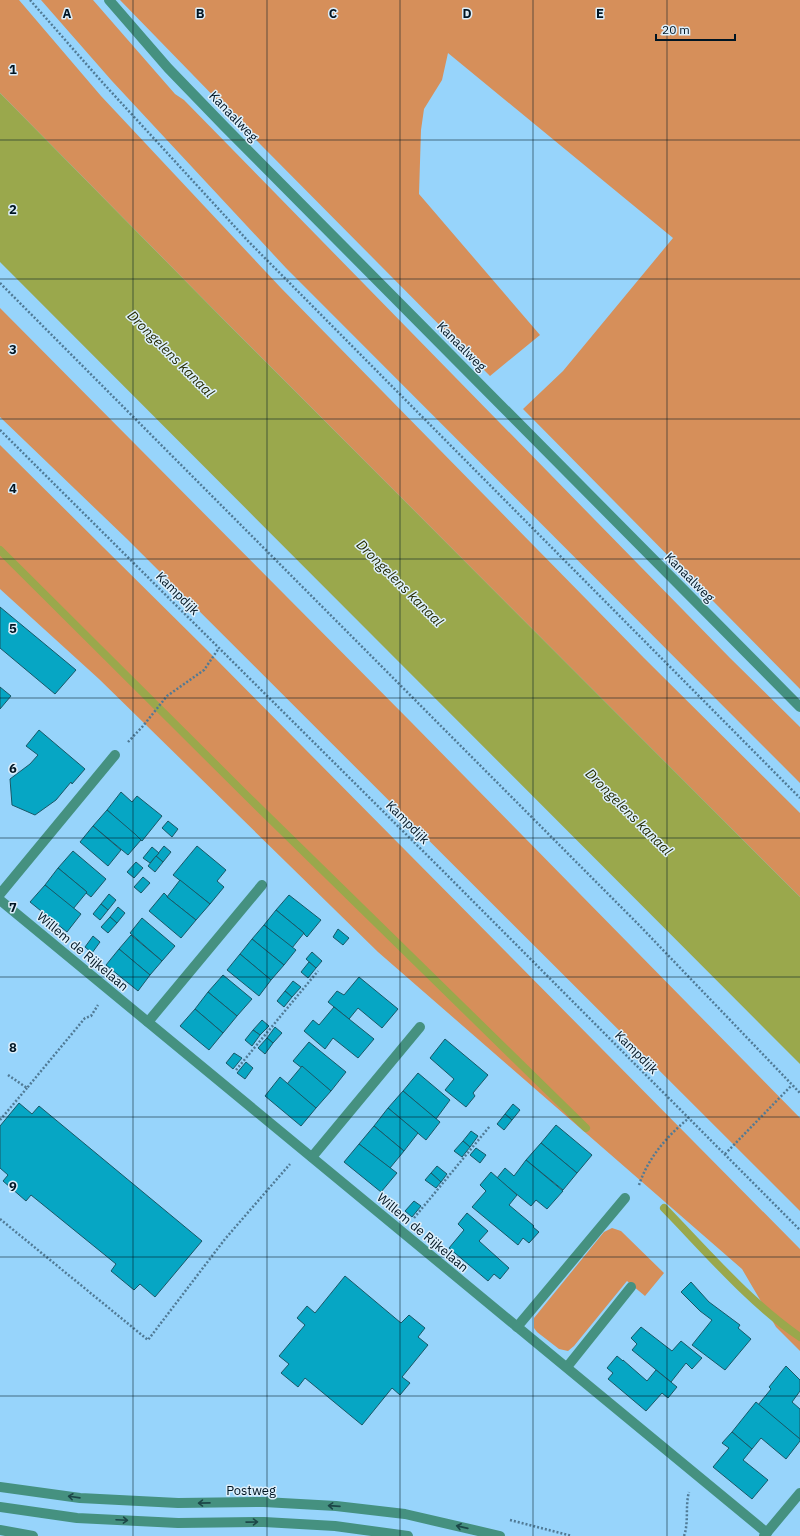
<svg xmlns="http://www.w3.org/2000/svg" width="800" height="1536" viewBox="0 0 800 1536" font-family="'IBM Plex Sans',sans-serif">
<rect width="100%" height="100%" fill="#97d4fb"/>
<g fill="#d68f5a">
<polygon points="0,0 19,0 101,96 281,288 644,658 800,813 800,897 226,322 0,93"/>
<polygon points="41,0 93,0 175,94 184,100 730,658 800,727 800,783 286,268 112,81"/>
<polygon points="120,0 800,0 800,689 523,409 563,371 673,238 448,53 442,80 424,109 421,130 419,194 540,335 490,376 261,145"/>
<polygon points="0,308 412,723 800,1118 800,1211 126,538 0,417"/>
<polygon points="0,445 206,649 800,1249 800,1351 776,1327 742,1269 378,952 99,679 0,589"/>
<polygon points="612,1228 621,1231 664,1273 645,1296 627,1281 574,1346 568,1351 559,1349 537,1332 534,1328 534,1318 604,1232"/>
</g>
<polygon fill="#9aa84c" points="0,93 226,322 800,897 800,1064 0,262"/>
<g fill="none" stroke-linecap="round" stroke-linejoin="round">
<g stroke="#9aa84c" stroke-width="8">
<polyline points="0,550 247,796 586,1128"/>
<path d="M664 1208C706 1251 750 1303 800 1337"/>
</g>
</g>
<g fill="#06a6c4" stroke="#195867">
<polygon points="0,607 76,670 55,694 0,648"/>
<polygon points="0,687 11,696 0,709"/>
<polygon points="39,730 85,769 72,784 71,782 56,800 35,815 12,805 10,779 30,764 38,755 26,746"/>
<polygon points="121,792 132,802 137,796 162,816 142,841 107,810"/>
<polygon points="107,810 135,834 141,840 128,855 93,826"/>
<polygon points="168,821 178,829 172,837 162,828"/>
<polygon points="93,826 121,850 108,866 80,842"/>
<polygon points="164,846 171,852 163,862 156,856"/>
<polygon points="197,846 226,870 217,881 224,887 210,904 173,875"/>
<polygon points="152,847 159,853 150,863 143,858"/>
<polygon points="73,851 106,879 91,897 86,893 87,892 58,868"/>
<polygon points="156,856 163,862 155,872 148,866"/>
<polygon points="136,862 143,868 134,878 127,872"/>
<polygon points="58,868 87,892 73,909 45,885"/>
<polygon points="143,877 150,883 141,893 134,887"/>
<polygon points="180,880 210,904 196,920 167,897"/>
<polygon points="45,885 81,914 67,932 30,902"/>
<polygon points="164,893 167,896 167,897 196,920 181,938 149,911"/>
<polygon points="109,894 116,900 108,910 101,904"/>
<polygon points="289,895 321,920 307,937 304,934 304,933 276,910"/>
<polygon points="101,904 108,910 100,920 93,914"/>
<polygon points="118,907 125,913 117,923 110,917"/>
<polygon points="276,910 304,933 292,948 264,925"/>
<polygon points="110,917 117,923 108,933 101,927"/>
<polygon points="142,918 175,946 162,961 130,933"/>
<polygon points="264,925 296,950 284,965 252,939"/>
<polygon points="338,929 349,938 343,945 333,937"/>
<polygon points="131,935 162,961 150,975 119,949"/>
<polygon points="93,936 100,942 92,953 85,947"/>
<polygon points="252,939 284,965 271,980 240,954"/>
<polygon points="119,949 150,975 138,991 106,965"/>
<polygon points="312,952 322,961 316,968 306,959"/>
<polygon points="240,954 271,980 259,996 227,970"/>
<polygon points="309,962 316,968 308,978 301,972"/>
<polygon points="223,975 252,999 237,1016 208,992"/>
<polygon points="359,977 398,1009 382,1028 358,1008 349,1019 328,1002 337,991 344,995"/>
<polygon points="293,981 301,987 292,997 285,991"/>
<polygon points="285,991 292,997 284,1007 277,1001"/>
<polygon points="208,992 237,1016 223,1033 195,1009"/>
<polygon points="334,1007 374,1039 358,1058 333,1038 325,1049 304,1031 313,1020 319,1025"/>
<polygon points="195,1009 223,1033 209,1050 180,1026"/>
<polygon points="262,1020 269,1026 260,1035 253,1030"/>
<polygon points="275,1027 282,1033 273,1043 267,1038"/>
<polygon points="253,1030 260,1035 252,1046 245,1040"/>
<polygon points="267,1038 273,1043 265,1054 258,1048"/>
<polygon points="445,1039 488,1075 473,1093 475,1096 466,1107 445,1090 454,1079 430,1058"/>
<polygon points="309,1042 346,1072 331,1091 293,1061"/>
<polygon points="234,1053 242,1058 233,1069 226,1063"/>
<polygon points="246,1062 253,1068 245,1079 237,1073"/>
<polygon points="302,1066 331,1091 316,1108 287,1084"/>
<polygon points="418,1073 450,1100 436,1119 403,1091"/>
<polygon points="280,1077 316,1108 301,1126 265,1096"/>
<polygon points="403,1091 440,1122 426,1140 388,1108"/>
<polygon points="19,1103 32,1114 39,1106 202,1241 155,1297 140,1284 134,1290 111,1271 116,1264 31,1195 26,1201 3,1181 8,1175 0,1168 0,1126"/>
<polygon points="513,1104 520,1110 512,1120 505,1114"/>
<polygon points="388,1108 418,1133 404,1151 374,1126"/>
<polygon points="505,1114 512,1120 504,1130 497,1124"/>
<polygon points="556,1125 592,1155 577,1173 541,1143"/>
<polygon points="374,1126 404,1151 390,1168 359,1144"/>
<polygon points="471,1131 478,1136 470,1147 463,1141"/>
<polygon points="463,1141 470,1147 462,1157 454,1151"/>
<polygon points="541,1143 577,1173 563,1190 526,1160"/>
<polygon points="359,1144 397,1173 381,1192 344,1162"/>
<polygon points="476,1148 486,1155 480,1163 470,1155"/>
<polygon points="526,1160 563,1191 547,1209 536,1200 531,1206 497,1178 505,1168 514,1176"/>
<polygon points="437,1166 447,1174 441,1182 431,1173"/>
<polygon points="491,1172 517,1195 509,1205 534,1226 533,1227 539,1232 529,1243 523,1238 518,1245 472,1207 486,1191 480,1185"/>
<polygon points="431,1173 441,1182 436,1188 425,1180"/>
<polygon points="414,1201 421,1206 412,1217 405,1211"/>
<polygon points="467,1213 488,1231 479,1241 509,1268 500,1279 494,1274 488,1281 449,1248 464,1230 458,1224"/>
<polygon points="345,1276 401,1323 409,1315 425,1328 418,1337 428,1345 402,1377 410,1383 400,1395 392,1388 362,1425 305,1378 298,1387 281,1373 289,1364 279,1356 305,1325 297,1318 307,1306 315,1313"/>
<polygon points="691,1282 709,1302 740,1325 738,1328 751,1339 725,1370 692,1345 712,1320 700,1311 681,1292"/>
<polygon points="641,1327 672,1351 681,1341 702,1358 692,1369 686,1363 671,1382 632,1350 637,1344 631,1338"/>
<polygon points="617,1356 623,1361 623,1360 647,1381 656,1370 677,1387 668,1398 662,1393 646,1411 608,1379 613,1373 607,1368"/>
<polygon points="786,1366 800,1380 800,1391 792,1402 800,1409 800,1439 758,1405 771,1389 769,1387"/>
<polygon points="756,1402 800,1439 800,1441 786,1459 761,1438 752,1449 732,1432"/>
<polygon points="732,1432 752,1449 743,1460 768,1480 752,1499 713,1467 729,1448 722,1443"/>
</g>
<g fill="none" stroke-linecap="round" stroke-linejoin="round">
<g stroke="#507a95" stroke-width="2.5" stroke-dasharray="2 2" stroke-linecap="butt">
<polyline points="30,0 103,83 248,241 800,798"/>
<polyline points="0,283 640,926 800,1093"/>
<polyline points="0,430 441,869 800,1230"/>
<polyline points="128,742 143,726 167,696 204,670 219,648"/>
<polyline points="236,1070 318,971"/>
<polyline points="8,1075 27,1088 85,1018 91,1016 98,1005"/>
<polyline points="0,1120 27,1088"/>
<polyline points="725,1154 792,1085"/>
<path d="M639 1185C648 1158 667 1136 689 1118"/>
<polyline points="414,1218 490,1126"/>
<polyline points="0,1219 148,1340 225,1239 290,1164"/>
<polyline points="510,1520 572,1536"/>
<path d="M684 1536C689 1522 685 1506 689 1492"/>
</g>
<polyline stroke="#459180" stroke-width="10" points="567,1367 631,1287"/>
<g stroke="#459180" stroke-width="10">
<polyline points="109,0 168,68 225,127 800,707"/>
<polyline points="0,894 115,755"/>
<polyline points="0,900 767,1533"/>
<polyline points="148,1022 262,885"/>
<polyline points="312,1157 420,1027"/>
<polyline points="517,1327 625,1198"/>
<polyline points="0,1530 33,1536"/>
<polyline points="764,1536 800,1493"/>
</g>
<g stroke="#459180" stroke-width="10">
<polyline points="0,1487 80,1498 178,1503 264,1502 336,1506 405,1514 500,1536"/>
<polyline points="0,1507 77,1518 178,1523 264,1522 335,1526 408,1536"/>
</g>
</g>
<defs><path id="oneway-shaft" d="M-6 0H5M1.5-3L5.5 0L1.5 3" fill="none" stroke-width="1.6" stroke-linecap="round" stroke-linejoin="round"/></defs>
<g stroke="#1c4748">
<use href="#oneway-shaft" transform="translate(74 1497) rotate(-172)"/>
<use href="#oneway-shaft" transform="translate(204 1503) rotate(179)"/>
<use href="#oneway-shaft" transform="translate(334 1506) rotate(-176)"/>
<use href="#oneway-shaft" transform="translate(122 1520) rotate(3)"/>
<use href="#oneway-shaft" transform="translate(252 1522) rotate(-1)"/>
<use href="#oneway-shaft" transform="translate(462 1527) rotate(-167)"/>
</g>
<path fill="none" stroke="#001523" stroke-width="1" stroke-opacity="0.55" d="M133 0V1536M267 0V1536M400 0V1536M533 0V1536M667 0V1536M0 140H800M0 279H800M0 419H800M0 559H800M0 698H800M0 838H800M0 977H800M0 1117H800M0 1257H800M0 1396H800"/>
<g text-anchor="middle" stroke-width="3" stroke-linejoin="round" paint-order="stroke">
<g font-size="13" fill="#001523" stroke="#ddeffb">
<text transform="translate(234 116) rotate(46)" y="5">Kanaalweg</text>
<text transform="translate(462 346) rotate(45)" y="5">Kanaalweg</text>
<text transform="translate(690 577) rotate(45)" y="5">Kanaalweg</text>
<text transform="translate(178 593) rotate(45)" y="5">Kampdijk</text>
<text transform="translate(408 822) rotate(45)" y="5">Kampdijk</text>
<text transform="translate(83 951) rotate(40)" y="5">Willem de Rijkelaan</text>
<text transform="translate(637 1052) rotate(45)" y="5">Kampdijk</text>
<text transform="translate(423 1232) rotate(40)" y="5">Willem de Rijkelaan</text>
<text x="251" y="1495">Postweg</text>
</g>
<g font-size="14" font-style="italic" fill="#272d04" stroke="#ddeffb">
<text transform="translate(171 354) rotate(45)" y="5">Drongelens kanaal</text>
<text transform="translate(400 583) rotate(45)" y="5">Drongelens kanaal</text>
<text transform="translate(629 812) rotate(45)" y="5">Drongelens kanaal</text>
</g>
</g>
<g font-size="13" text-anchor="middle" font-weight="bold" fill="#001523" stroke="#ddeffb" stroke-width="3" stroke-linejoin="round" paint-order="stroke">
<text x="67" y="18">A</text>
<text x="200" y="18">B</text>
<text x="333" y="18">C</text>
<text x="467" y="18">D</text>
<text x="600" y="18">E</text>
<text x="13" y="74">1</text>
<text x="13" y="214">2</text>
<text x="13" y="354">3</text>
<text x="13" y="493">4</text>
<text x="13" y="633">5</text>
<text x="13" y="773">6</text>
<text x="13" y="912">7</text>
<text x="13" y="1052">8</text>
<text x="13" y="1191">9</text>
</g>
<path d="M656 34v6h79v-6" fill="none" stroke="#001523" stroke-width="2"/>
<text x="662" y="34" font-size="12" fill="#001523" stroke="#ddeffb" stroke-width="3" paint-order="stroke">20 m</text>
</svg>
